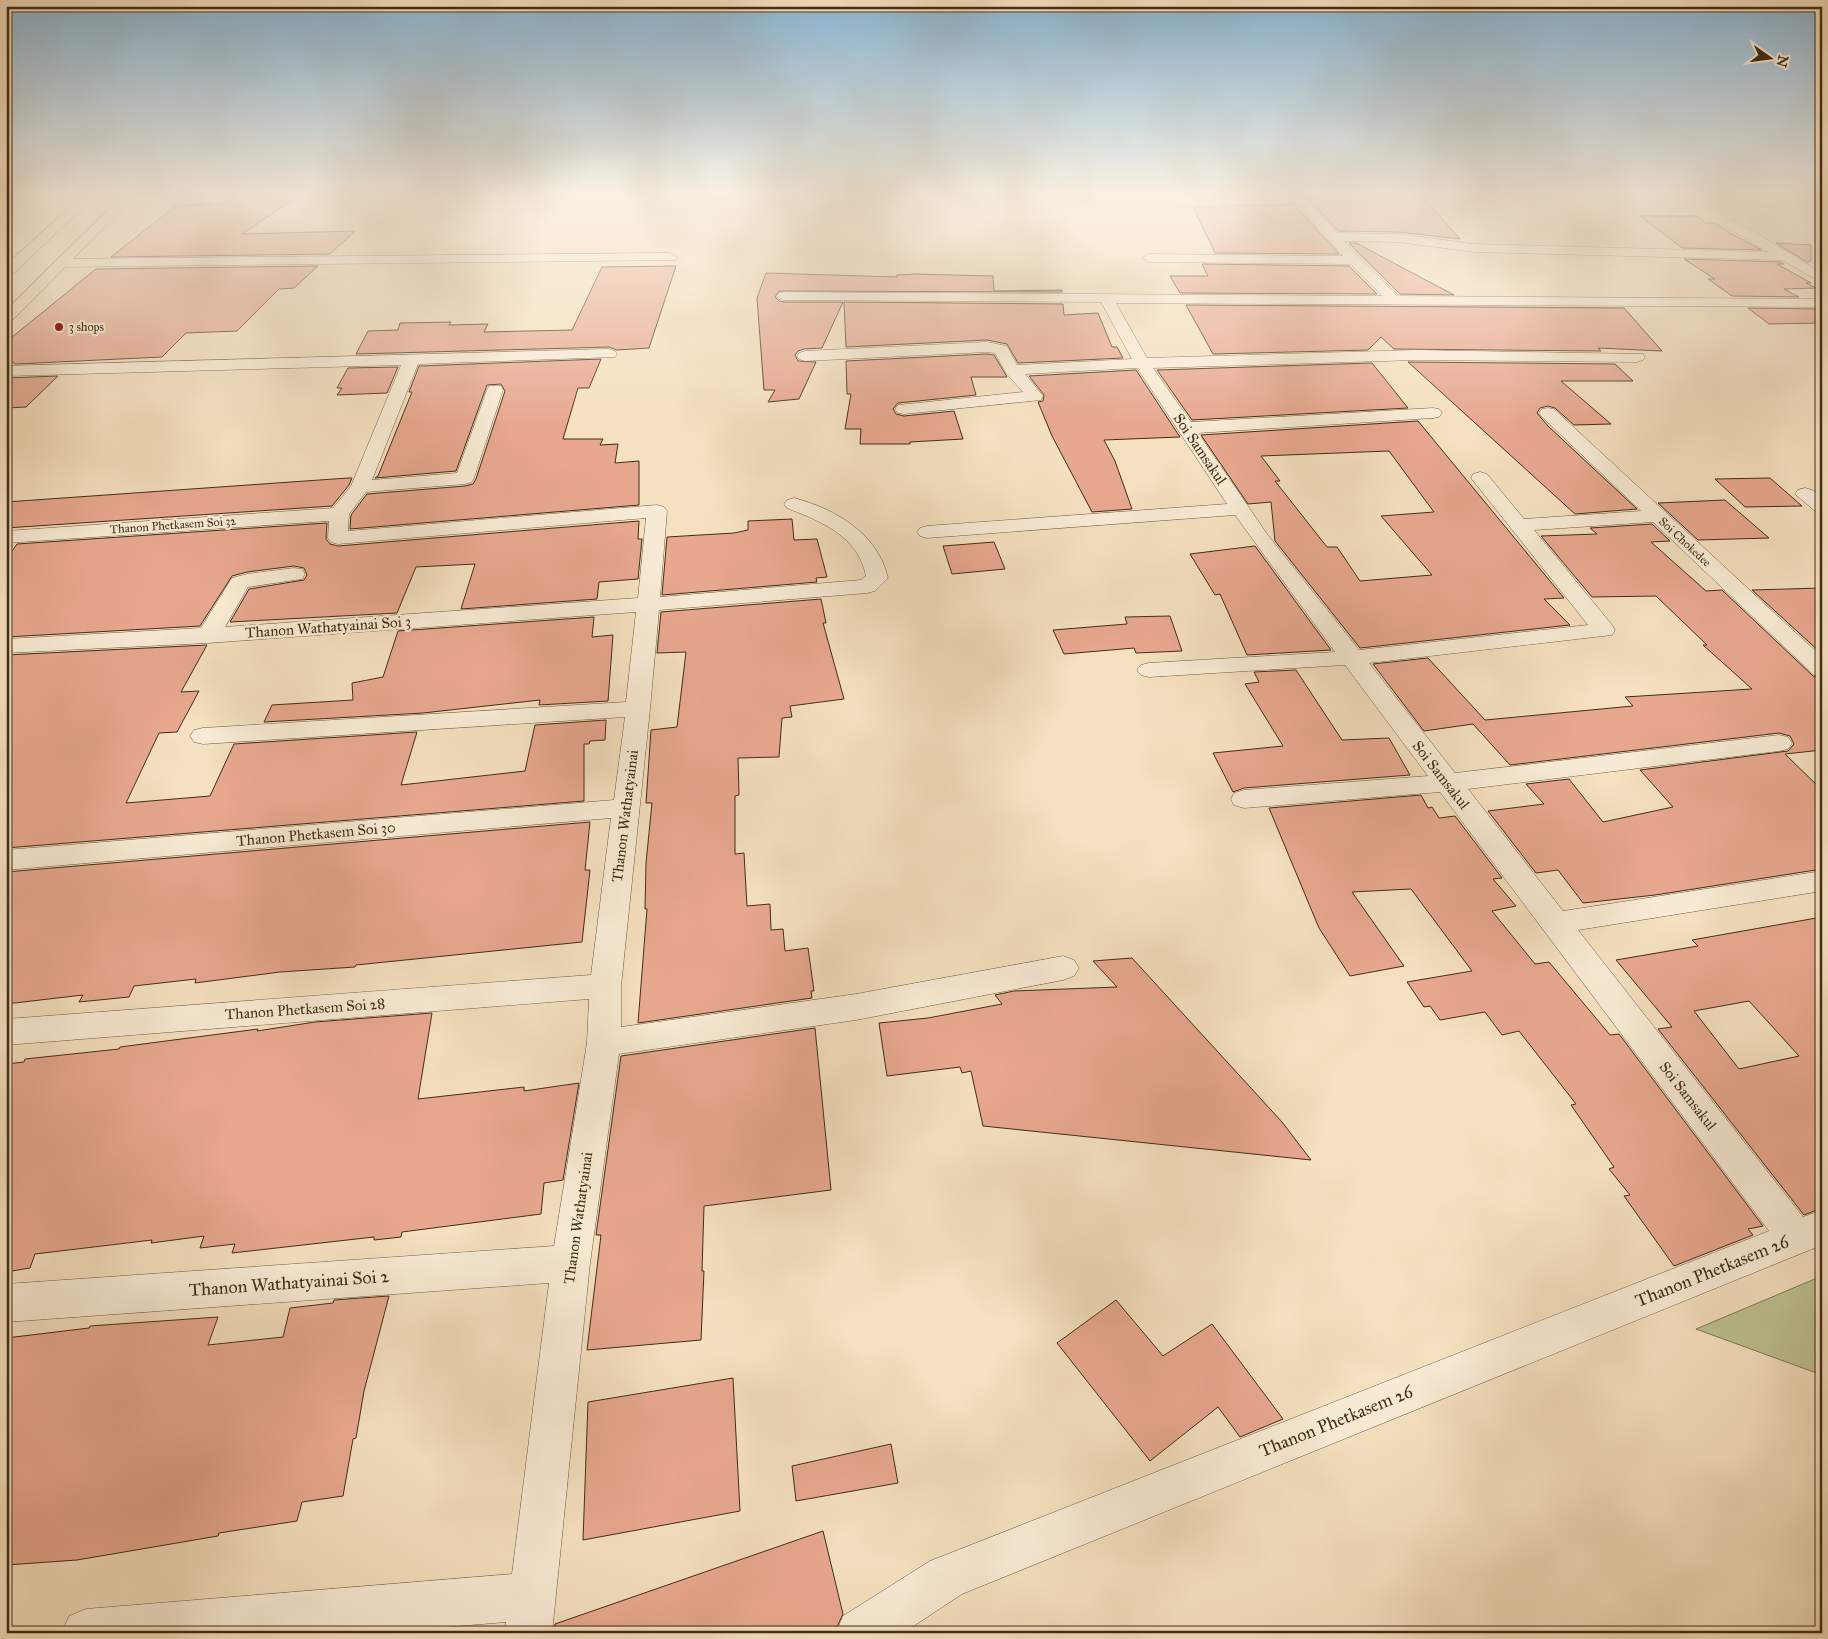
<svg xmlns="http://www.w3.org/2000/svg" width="1828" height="1639" viewBox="0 0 1828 1639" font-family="'IM FELL Great Primer',serif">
<rect width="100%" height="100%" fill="#f5e0bf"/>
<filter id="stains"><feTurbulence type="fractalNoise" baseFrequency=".004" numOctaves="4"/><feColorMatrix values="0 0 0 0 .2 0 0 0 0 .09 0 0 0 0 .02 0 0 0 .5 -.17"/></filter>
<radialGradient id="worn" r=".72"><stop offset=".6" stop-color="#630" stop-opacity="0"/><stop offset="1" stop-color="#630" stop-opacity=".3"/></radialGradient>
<polygon fill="#bdc291" stroke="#807854" points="1822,1276 1822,1375 1696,1329"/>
<g fill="#e8a890" stroke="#422d16" fill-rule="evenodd">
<polygon points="241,193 303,193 242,234 355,231 330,254 111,257 177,205 222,204"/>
<polygon points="1187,193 1285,193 1286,194 1188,195"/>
<polygon points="1303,193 1421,195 1460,239 1398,232 1338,231"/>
<polygon points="1294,205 1339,254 1215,253 1193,207"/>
<polygon points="1640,216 1697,216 1706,223 1715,223 1730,233 1762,250 1682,248"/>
<polygon points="1349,243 1356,243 1454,295 1400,294"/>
<polygon points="1776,243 1811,245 1811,261 1807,262"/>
<polygon points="1684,259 1781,262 1784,264 1777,264 1811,283 1806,283 1816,288 1784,289 1799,297 1732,296 1708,279 1715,279"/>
<polygon points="1202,264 1349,266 1377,294 1180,293 1170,276 1208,276"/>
<polygon points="318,266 294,288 279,289 237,331 186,333 162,357 15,364 6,356 6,342 96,269"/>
<polygon points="676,266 649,348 617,350 609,347 356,354 368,331 398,330 400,323 451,322 449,325 488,324 484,332 572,330 602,267"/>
<polygon points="766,273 897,277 897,275 915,274 993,276 994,291 1062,290 1062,292 779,291 775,297 779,301 784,302 843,302 822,348 804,349 798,351 795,355 798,361 816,362 799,399 768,402 775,390 764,390 757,298"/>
<polygon points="844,302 1063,304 1064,315 1098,313 1112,347 1117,347 1123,358 1018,363 1007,344 987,340 846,347"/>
<polygon points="1186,305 1624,308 1662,351 1598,348 1601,351 1394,349 1381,337 1368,350 1213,354"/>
<polygon points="1748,308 1820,309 1822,310 1822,323 1769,324"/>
<polygon points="987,354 994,355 1007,377 971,377 976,395 898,403 893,409 896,414 904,416 954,411 963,439 910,442 910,444 860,444 861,429 845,429 851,394 847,394 846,361"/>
<polygon points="601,359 589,388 578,388 563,439 603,439 600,445 618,444 615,463 639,461 639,505 350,529 351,515 367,494 465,486 473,484 476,479 505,391 501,384 487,385 456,471 375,478 378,476 412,392 409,392 419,366"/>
<polygon points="1408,362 1615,364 1633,381 1561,381 1611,424 1574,425 1555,408 1548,406 1540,408 1537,413 1548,426 1637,509 1575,514"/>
<polygon points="1372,363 1408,408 1192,420 1157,370"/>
<polygon points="398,367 387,393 337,395 342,388 337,388 348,368"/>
<polygon points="1136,370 1180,437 1104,440 1115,461 1132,509 1092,512 1052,436 1038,402 1043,401 1044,395 1029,376"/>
<polygon points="58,376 26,407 6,408 6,378"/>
<path d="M1418 421 1564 598 1544 599 1570 625 1360 648 1275 541 1271 502 1248 504 1201 435ZM1389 451 1434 512 1381 516 1432 575 1360 581 1337 547H1327L1275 481H1280L1261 456Z"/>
<polygon points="348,478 352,478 349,485 332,506 6,528 6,502"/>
<polygon points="1770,478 1802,506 1745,507 1715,479"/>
<polygon points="1725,500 1769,538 1698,540 1658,503"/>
<polygon points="792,519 794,540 817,539 827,577 816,578 817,582 662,595 667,537 734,533 748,530 748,521"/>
<polygon points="639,521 638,539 642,539 638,579 599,582 597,599 461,609 475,564 416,567 397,613 230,622 249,589 304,580 307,575 304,568 294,566 247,572 232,576 200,626 6,637 6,560 17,544 327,523 326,539 330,544 338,546"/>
<polygon points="1652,524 1670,541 1651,542 1706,591 1722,590 1813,676 1822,679 1822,750 1785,754 1822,790 1822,869 1655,895 1583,903 1558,870 1536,873 1488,811 1544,804 1526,784 1569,779 1603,822 1673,807 1640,770 1788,751 1794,744 1790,736 1779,733 1510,765 1473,724 1424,731 1373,664 1428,658 1485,720 1633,706 1625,697 1752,689 1703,645 1707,645 1656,596 1592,597 1541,536 1597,534 1590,528"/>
<polygon points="994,542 1005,569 952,574 943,546"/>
<polygon points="1255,546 1331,650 1247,655 1220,594 1215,595 1190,554"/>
<polygon points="1822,588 1822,654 1752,590"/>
<polygon points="821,599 826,623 823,623 844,699 790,706 792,717 782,718 779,757 738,758 739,795 735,796 735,854 744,853 747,906 770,904 771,930 783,929 785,951 808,948 814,991 811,991 812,998 638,1023 647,909 645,909 646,863 652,803 646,803 651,730 677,727 686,652 657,653 661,612"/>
<polygon points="1170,616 1182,651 1136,653 1134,648 1064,654 1053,630 1127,624 1125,617"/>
<polygon points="594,617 592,637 613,635 608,701 539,705 540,700 423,713 264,722 272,705 353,700 352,683 383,677 398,631"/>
<polygon points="207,645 181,692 199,691 177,732 159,733 126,803 210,796 234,744 417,732 401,785 525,771 535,725 606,720 605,740 590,741 589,744 584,744 584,801 6,848 6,655"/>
<polygon points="1296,670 1342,740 1389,738 1410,775 1244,788 1233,792 1213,753 1283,746 1245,684 1259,682 1254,672"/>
<polygon points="1421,795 1428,808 1432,807 1439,818 1455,816 1502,878 1493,879 1516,906 1492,911 1535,964 1549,962 1610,1035 1619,1034 1763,1226 1748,1229 1753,1235 1674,1266 1624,1196 1630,1195 1609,1169 1614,1167 1571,1105 1576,1104 1519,1031 1502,1035 1485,1012 1440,1020 1430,1006 1424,1007 1407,982 1472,971 1411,889 1352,892 1404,966 1350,976 1319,928 1269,808"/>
<polygon points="590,822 585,870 590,870 582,942 356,965 355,967 280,972 195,983 196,979 134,986 129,997 79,1002 83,995 6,1004 6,872"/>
<path d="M1822 917V1208L1804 1215 1658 1029 1672 1027 1616 960 1698 946 1692 940ZM1749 1001 1799 1056 1739 1069 1694 1011Z"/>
<polygon points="1132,958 1282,1122 1311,1160 983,1126 971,1071 962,1073 960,1067 887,1076 879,1023 928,1018 1002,1004 995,995 1014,991 1117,987 1093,961"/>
<polygon points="432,1013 418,1099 524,1087 524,1091 579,1083 563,1180 544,1183 541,1214 402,1232 401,1237 374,1240 374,1237 232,1253 235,1244 200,1248 204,1236 151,1243 152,1240 35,1254 30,1268 6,1272 6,1064 24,1062 25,1059 119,1049 120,1047 258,1029 257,1031 315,1022"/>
<polygon points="815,1028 831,1190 704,1206 702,1271 704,1271 701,1340 587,1350 601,1235 596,1235 621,1056"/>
<polygon points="389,1296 364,1391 356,1438 353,1439 343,1496 302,1502 297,1521 219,1533 218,1536 77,1560 6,1565 6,1338 89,1328 90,1326 218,1317 208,1345 283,1337 290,1308 333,1303 334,1300"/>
<polygon points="1116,1300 1163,1356 1212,1324 1283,1419 1240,1437 1218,1407 1150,1461 1057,1343"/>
<polygon points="733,1378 740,1511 583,1540 588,1402"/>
<polygon points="891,1444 898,1483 796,1501 792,1466"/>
<polygon points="823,1531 843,1614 837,1627 820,1633 554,1633 555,1624"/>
</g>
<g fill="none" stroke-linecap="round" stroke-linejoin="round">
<defs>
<g id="minor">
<polygon points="188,193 206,193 186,202 125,204 119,200 125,196"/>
<polygon points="1287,193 1300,193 1337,233 1398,234 1474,244 1769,252 1726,227 1724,224 1730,220 1758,234 1822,273 1822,283 1782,260 1474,252 1398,242 1344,241 1399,296 1822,299 1822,307 1116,303 1147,358 1416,350 1643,354 1645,357 1643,360 1637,362 1416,360 1153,368 1191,422 1433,408 1439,409 1442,413 1439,417 1433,418 1198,433 1267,534 1359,650 1588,625 1471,478 1473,474 1480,472 1487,474 1524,519 1641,511 1542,417 1539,413 1542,409 1548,408 1554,409 1822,657 1822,677 1814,675 1653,522 1534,530 1612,625 1615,630 1612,635 1369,663 1455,773 1779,735 1788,737 1792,743 1788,749 1779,751 1468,789 1563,911 1822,871 1822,891 1578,930 1803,1217 1822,1210 1822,1245 962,1594 903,1633 836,1633 843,1616 930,1561 1769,1231 1440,792 1244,808 1234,805 1231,799 1234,793 1244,790 1428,776 1345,665 1149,677 1141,675 1137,670 1141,665 1149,663 1335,652 1235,515 927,538 920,536 917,532 920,528 927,526 1227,504 1137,368 1025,374 1043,396 1041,400 904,414 898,413 895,409 898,405 1023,392 1006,373 995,353 987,352 805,361 799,359 797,356 799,353 805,351 987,342 1007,346 1017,365 1132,359 1101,302 784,300 779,299 777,296 779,293 784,292 1382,296 1350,264 1149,262 1142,258 1149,254 1343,256 1295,203 1184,205 1080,202 1074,198 1080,194 1184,197 1289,196"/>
<polygon points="1522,193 1640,193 1642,196 1636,200 1528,197"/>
<polygon points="670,253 677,257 675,260 64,267 57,263 64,259"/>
<path d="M609 349 615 351 617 354 615 357 418 364 372 480 457 473 487 390 489 386H501L503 390 474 478 472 482 465 484 366 492 349 514 348 531 657 505 664 507 667 511 660 597 861 580 866 576C858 536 822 522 787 508L784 504 787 500 794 498C836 509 878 534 888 578L875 591 867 593 659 610 650 709 621 986V1027L856 994 1063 956 1074 960 1079 968 1074 976 1063 980 856 1020 619 1054 590 1263 552 1633H504L506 1622 374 1633H62L69 1616 86 1609 512 1574 549 1283 6 1322V1284L554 1246 587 1043 589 999 6 1045V1019L591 975 611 818 6 870V850L614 800 625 717 203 744 194 742 190 736 194 730 203 728 626 702 636 612 208 643 6 653V639L201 628 232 578 247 574 294 568 302 569 305 574 302 579 248 587 225 627 638 598 646 518 338 544 331 542 328 538 329 521 6 543V531L333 508 351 486 401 365 6 376V366Z"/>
<polygon points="1805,488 1812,490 1822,497 1822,513 1815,511 1795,494 1798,490"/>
</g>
<g id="major">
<polygon points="85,193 98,193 11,276 6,277 6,265"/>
<polygon points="125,193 138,193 11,322 6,323 6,310"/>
</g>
</defs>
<use href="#minor" stroke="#6f5a40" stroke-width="1"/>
<use href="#major" stroke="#422d16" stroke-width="1"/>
<use href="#minor" fill="#f8ebd5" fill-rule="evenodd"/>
<use href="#major" fill="#f5e0bf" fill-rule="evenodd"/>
</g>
<linearGradient id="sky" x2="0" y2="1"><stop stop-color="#8bb7d6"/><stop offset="0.46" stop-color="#faf1e2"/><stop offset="1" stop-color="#faf1e2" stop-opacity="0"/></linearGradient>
<rect width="1828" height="423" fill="url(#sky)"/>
<circle fill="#8f2418" stroke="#f8ebd5" stroke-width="2" cx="59" cy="327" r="5"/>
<g text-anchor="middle" stroke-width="4.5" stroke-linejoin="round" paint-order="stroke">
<g font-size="12" fill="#422d16" stroke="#f8ebd5" text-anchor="start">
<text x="69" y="331">3 shops</text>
</g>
<g font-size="12" fill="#422d16" stroke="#f8ebd5">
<text transform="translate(173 525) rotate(-4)" y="4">Thanon Phetkasem Soi 32</text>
<text transform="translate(1685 542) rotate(43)" y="4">Soi Chokedee</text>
</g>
<g font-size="15" fill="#422d16" stroke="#f8ebd5">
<text transform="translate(1200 449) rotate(56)" y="5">Soi Samsakul</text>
<text transform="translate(328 627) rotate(-4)" y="5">Thanon Wathatyainai Soi 3</text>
<text transform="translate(1441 775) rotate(52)" y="5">Soi Samsakul</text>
<text transform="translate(625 816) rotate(-83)" y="5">Thanon Wathatyainai</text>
<text transform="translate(316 834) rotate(-5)" y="5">Thanon Phetkasem Soi 30</text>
<text transform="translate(305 1009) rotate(-4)" y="5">Thanon Phetkasem Soi 28</text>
<text transform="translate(1688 1096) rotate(52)" y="5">Soi Samsakul</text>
<text transform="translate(578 1218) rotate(-82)" y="5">Thanon Wathatyainai</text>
</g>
<g font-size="18" fill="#422d16" stroke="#f8ebd5">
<text transform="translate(1712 1271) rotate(-22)" y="6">Thanon Phetkasem 26</text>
<text transform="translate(289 1283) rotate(-4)" y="6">Thanon Wathatyainai Soi 2</text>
<text transform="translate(1336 1421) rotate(-22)" y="6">Thanon Phetkasem 26</text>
</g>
</g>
<rect width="1828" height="1639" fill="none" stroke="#f5e0bf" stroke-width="25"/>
<rect x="8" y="8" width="1813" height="1624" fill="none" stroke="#422d16" stroke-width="2.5"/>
<rect x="12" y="12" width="1803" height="1614" fill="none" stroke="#422d16"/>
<g transform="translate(1770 58) rotate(104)" stroke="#f8ebd5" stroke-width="4" paint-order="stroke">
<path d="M0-4L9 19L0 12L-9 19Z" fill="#422d16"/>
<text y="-8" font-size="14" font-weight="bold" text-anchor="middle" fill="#422d16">N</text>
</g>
<rect width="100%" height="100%" filter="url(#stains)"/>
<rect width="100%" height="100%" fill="url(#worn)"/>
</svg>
